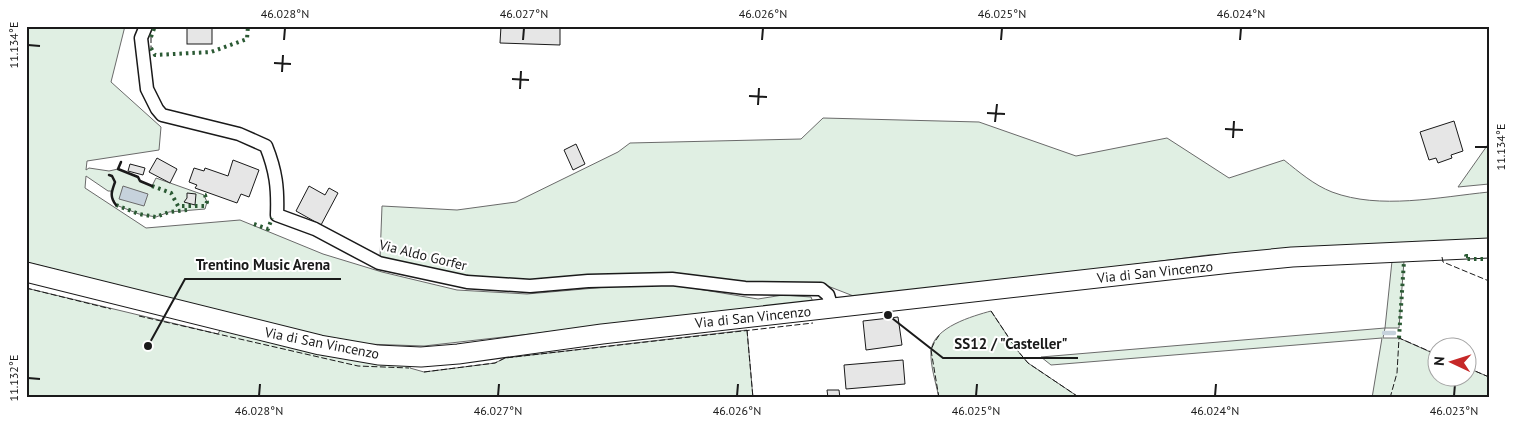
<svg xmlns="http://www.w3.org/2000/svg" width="1515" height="424" viewBox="0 0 1515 424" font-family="'PT Sans',sans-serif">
<rect width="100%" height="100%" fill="#fff"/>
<g fill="#e0efe3" stroke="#6a6a6a">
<polygon points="26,26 125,26 111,82 161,127 159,150 87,161 86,170 89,168 109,171 118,169 138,177 140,181 152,186 156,178 204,195 207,202 205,209 169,212 156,217 139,214 116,205 112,197 111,191 108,191 86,176 85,188 146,228 240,220 323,254 382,272 457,290 527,294 618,286 674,285 758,299 783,295 811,297 813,302 424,346 365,344 305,333 26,262"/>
<path d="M823 118 979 122 1076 156 1167 138 1229 178 1284 160C1299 172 1314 185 1332 192 1380 210 1439 197 1489 192V240L1208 255 974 285 856 297 820 283 528 282 467 277 380 258 382 206 457 210 516 202 618 152 630 143 801 139Z"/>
<polygon points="1489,143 1489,184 1458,187"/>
<polygon points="1392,261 1404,261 1399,328 1385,328 1383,338 1399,338 1437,355 1438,376 1468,376 1468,368 1489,377 1489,398 1372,398 1382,338 1051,365 1041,357 1385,328"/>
<polygon points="26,288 218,334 221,328 410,362 410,368 424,372 495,363 505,358 747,330 753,398 26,398"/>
<path d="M991 311 1017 350 1028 363 1080 398H939C936 383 930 365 931 351 933 327 973 316 991 311Z"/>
</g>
<polygon fill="#c6d2dc" stroke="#6a6a6a" points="123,186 148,194 144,206 119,199"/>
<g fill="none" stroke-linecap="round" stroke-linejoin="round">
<polyline stroke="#c6d2dc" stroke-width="4.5" points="1384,333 1394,333"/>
</g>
<g fill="#e6e6e6" stroke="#1a1a1a">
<rect x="187" y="26" width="25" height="18"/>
<polygon points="501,26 560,26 560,45 500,43"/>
<polygon points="1454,121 1463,151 1451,155 1452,158 1438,163 1436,158 1429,160 1420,132"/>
<polygon points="576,144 585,164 573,170 564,150"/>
<polygon points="157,158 177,169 170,183 149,172"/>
<polygon points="233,160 259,170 249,197 241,194 237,203 195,188 197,185 189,182 194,168 204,171 205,168 228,176"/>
<polygon points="130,164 145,168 143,175 128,171"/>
<polygon points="309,186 325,195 329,188 338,193 321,225 296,211"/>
<polygon points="187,193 196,194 195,205 184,202 187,198"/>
<polygon points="898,317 902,345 866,350 863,321"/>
<polygon points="903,360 905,384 846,389 844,365"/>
<polygon points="827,390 839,390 840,398 828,398"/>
</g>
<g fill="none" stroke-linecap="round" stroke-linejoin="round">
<defs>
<path id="street" d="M146 26 141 38 147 89 157 109 162 115 239 134 266 146C276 171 278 188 277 215L315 229 379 263 467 282 530 286 588 281 672 279 745 288 821 289 828 295 832 308"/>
<polyline id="secondary" points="26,272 320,345 378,355 421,357 458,354 602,334 1231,263 1292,257 1489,248"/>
</defs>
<use href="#street" stroke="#1a1a1a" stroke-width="15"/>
<use href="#secondary" stroke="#1a1a1a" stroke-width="21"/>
<use href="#street" stroke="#fff" stroke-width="12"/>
<use href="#secondary" stroke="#fff" stroke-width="19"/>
<g stroke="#2b5a34" stroke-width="4" stroke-dasharray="2.5 4" stroke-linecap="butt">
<polyline points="151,37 155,26"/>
<polyline points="151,48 155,55 211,52 247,39 248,26"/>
<polyline points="152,186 171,193 178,206 205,206 207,202 205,195 201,194"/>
<polyline points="116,205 139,214 156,217 169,212 187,210"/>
<polyline points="254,224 268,229 272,218"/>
<polyline points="1468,256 1466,256 1466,259 1489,259"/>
<polyline points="1399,338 1404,261"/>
</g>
<g stroke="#1a1a1a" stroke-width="1" stroke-dasharray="6 2.5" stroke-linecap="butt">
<polyline points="151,37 151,48"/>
<polyline points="1442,257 1443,262 1489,281"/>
<polyline points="26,288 111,309"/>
<polyline points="991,311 1017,350 1028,363 1080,398"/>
<polyline points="139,316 358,366 409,368"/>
<polyline points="747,330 753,398"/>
<polyline points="1468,368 1489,377"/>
<polyline points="424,372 495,363 505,358 813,323"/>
<polyline points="939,398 931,350 934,343 940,334"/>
<polyline points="1390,398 1397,373 1399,338 1438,355"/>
</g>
<g stroke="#1a1a1a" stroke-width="2.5">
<polyline points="121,162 118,169 138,177 140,181 152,186"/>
<path d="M109 175 112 176 115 182C112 191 109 196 116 205"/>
</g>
</g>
<path fill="none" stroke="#1a1a1a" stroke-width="2" d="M284 40 285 28M523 40 524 28M762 40 763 28M1001 40 1002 28M1240 40 1241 28M28 45 40 46M274 63 291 64M282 72 283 55M512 79 529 80M520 89 521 71M749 96 767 97M758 105 759 88M987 113 1005 114M995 122 997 104M1225 129 1243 130M1233 138 1234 121M1475 147H1488M28 378 40 379M259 396 260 384M498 396 499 384M737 396 738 384M976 396 977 384M1215 396 1216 384M1454 396 1455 384"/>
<g text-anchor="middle" stroke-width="4" stroke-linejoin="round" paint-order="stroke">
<g font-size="14" fill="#1a1a1a" stroke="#fff">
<text transform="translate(423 255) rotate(14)" y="5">Via Aldo Gorfer</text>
<text transform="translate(1155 272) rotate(-6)" y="5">Via di San Vincenzo</text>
<text transform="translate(753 317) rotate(-6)" y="5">Via di San Vincenzo</text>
<text transform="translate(322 343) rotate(11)" y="5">Via di San Vincenzo</text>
</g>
</g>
<path fill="none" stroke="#1a1a1a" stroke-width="2" d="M148 346L185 279H341M888 315L943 358H1078"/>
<g fill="#1a1a1a" stroke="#fff" stroke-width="2">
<circle cx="148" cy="346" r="5"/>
<circle cx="888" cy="315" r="5"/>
</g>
<g font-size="15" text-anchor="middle" font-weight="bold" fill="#1a1a1a" stroke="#fff" stroke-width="4" stroke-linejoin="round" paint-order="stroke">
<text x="263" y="270">Trentino Music Arena</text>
<text x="1011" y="349">SS12 / "Casteller"</text>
</g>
<rect width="1515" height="424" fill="none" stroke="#ffffff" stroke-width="55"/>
<g transform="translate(1452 362) rotate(274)"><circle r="24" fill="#ffffff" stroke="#a3a3a3"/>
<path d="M0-4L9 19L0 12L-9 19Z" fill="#c62828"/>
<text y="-8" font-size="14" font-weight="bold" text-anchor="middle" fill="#1a1a1a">N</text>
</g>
<rect x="28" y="28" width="1460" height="368" fill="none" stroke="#1a1a1a" stroke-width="2"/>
<g font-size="12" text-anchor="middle" fill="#1a1a1a">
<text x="285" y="18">46.028°N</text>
<text x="524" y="18">46.027°N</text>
<text x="763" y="18">46.026°N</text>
<text x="1002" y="18">46.025°N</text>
<text x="1241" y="18">46.024°N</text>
<text transform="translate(14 45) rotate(-90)" y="4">11.134°E</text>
<text transform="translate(1501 147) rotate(-90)" y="4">11.134°E</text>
<text transform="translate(14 378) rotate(-90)" y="4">11.132°E</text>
<text x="259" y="415">46.028°N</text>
<text x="498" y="415">46.027°N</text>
<text x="737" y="415">46.026°N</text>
<text x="976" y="415">46.025°N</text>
<text x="1215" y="415">46.024°N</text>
<text x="1454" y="415">46.023°N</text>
</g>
</svg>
